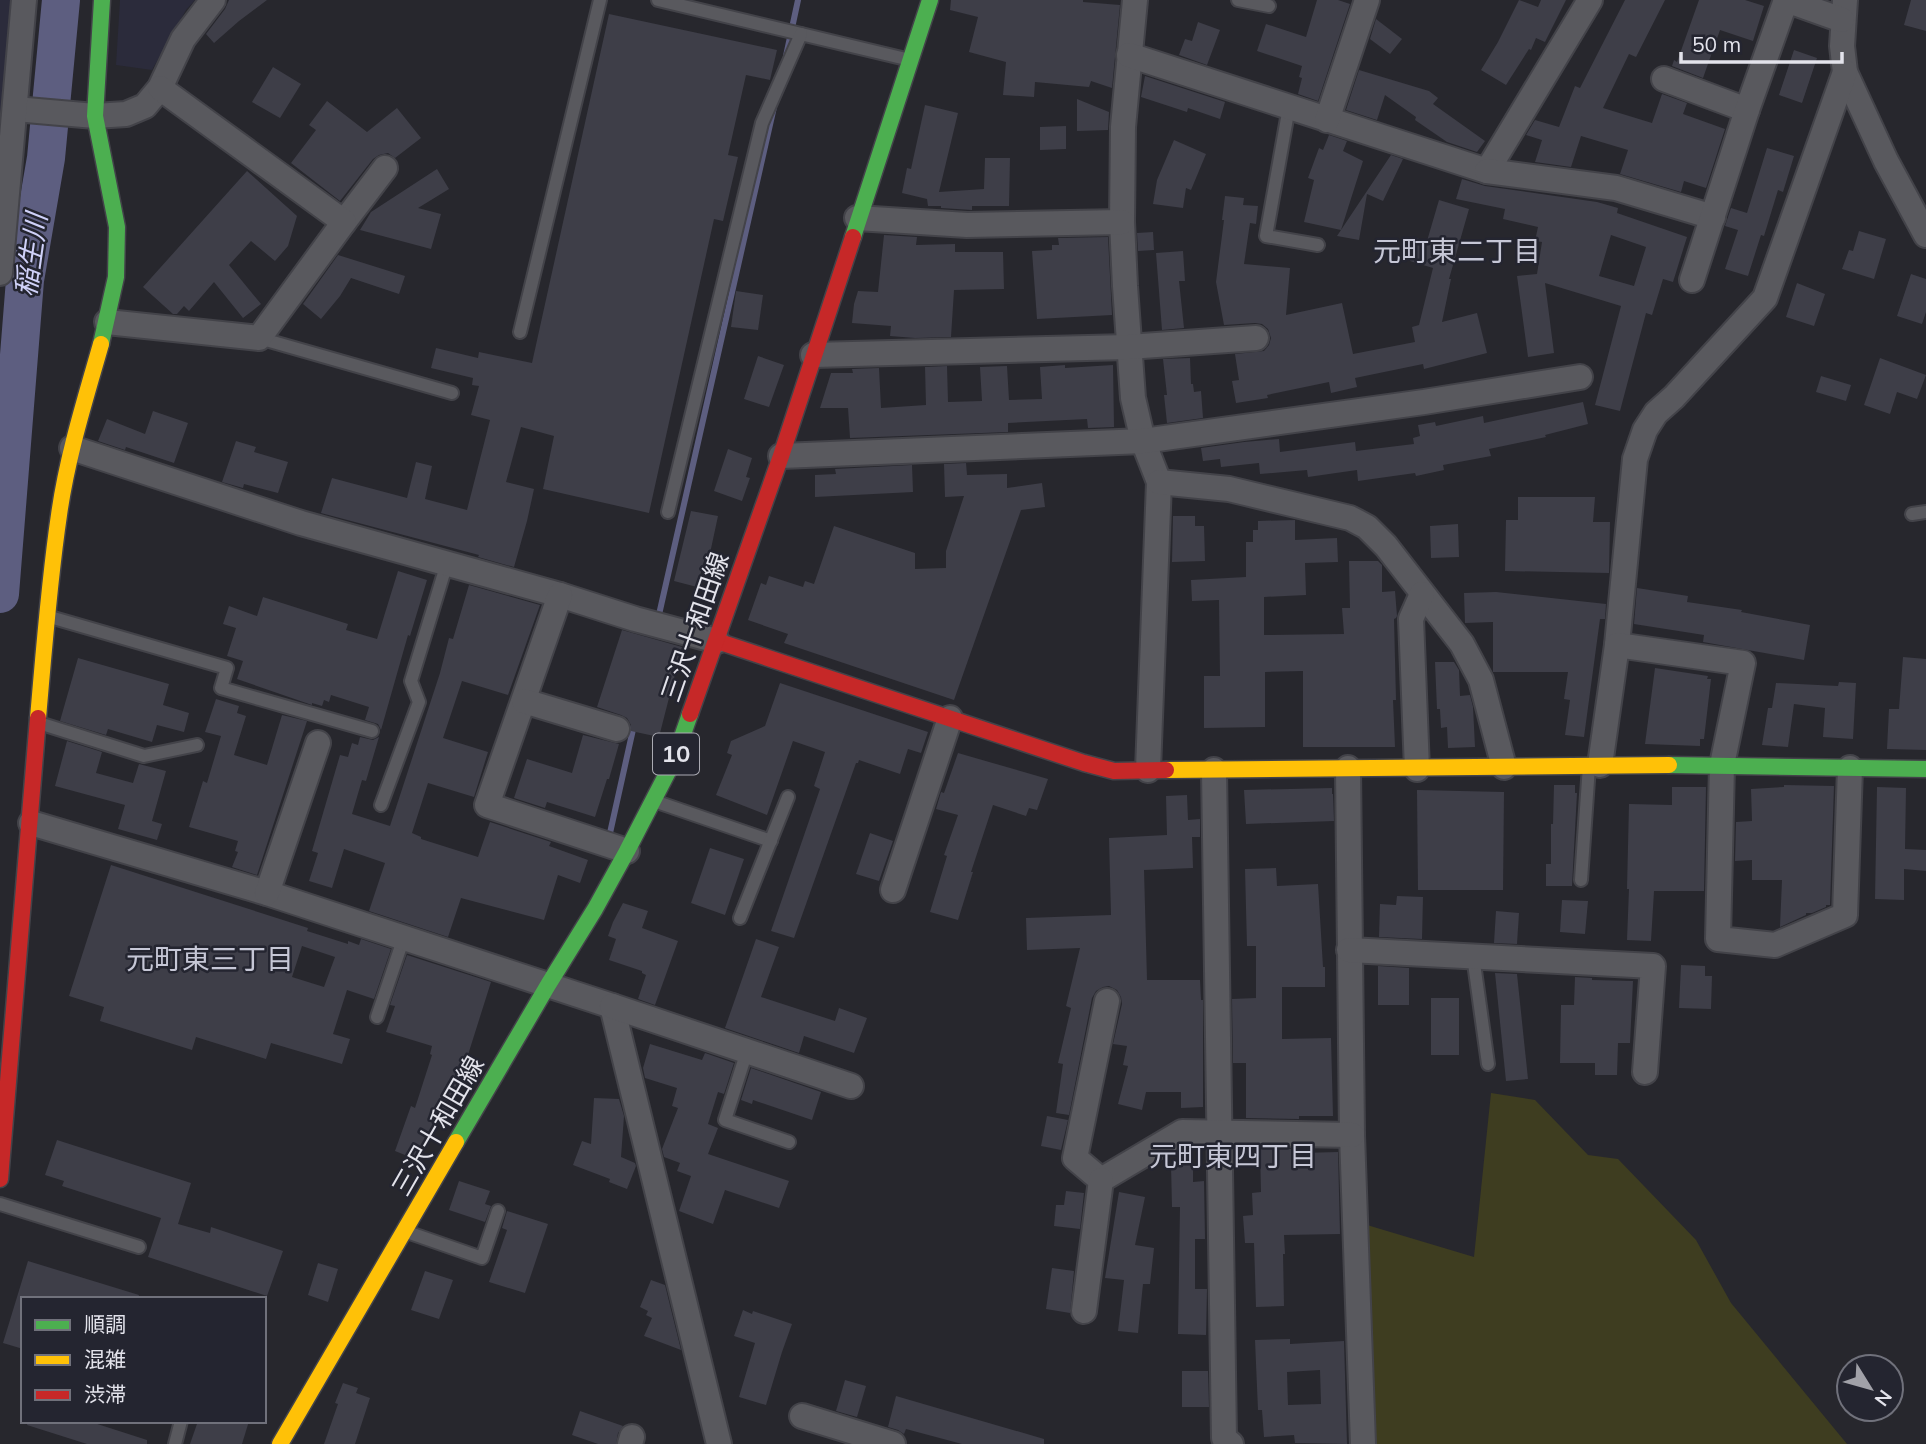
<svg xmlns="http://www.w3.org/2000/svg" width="1926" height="1444" viewBox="0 0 1926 1444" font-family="Mulish,'Noto Sans JP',sans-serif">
<rect width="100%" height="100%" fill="#27272d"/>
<g fill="#2b2b3b">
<polygon points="0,0 12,0 0,129"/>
<polygon points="120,0 195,0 186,10 152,70 116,65"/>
</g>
<polygon fill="#3e3d20" points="1491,1093 1535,1100 1588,1155 1618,1159 1696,1240 1731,1303 1847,1444 1374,1444 1367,1225 1474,1257"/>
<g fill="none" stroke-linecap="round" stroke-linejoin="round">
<g stroke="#5d5e80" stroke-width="6">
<polyline points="786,56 798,0"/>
<polyline points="658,619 774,107"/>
<polyline points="610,833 634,725"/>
</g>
<polyline stroke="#5d5e80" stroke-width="38" points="0,594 25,280 46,158 61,0"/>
</g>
<g fill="#3e3e48" fill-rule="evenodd">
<polygon points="229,0 267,0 239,21 214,43 206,34 225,9"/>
<polygon points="951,0 1083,0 1083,2 1120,5 1112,88 1091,81 1089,87 1035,82 1034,97 1003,95 1006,62 969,52 978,17 950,10"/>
<polygon points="1317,0 1338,0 1350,4 1318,101 1298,94 1302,78 1299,77 1302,66 1257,51 1266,24 1306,37"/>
<polygon points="1519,0 1538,7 1541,0 1566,0 1545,42 1536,38 1531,50 1529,49 1506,85 1481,70 1498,42"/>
<polygon points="1625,0 1665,0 1636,57 1629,54 1603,108 1652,123 1662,94 1687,103 1683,114 1725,129 1706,188 1684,181 1681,192 1620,174 1628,150 1581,136 1571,167 1535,162 1542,140 1526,135 1535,120 1559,127 1575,86 1580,88"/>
<polygon points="1699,0 1745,0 1764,6 1753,41 1720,30 1703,78 1672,66 1674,60 1677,62"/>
<polygon points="1911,0 1926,0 1926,31 1904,25"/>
<polygon points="609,14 777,50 770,80 746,75 728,155 738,157 723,221 714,219 649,513 543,489 554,436 521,427 506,482 534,489 527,521 514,567 478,557 479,555 321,513 332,478 407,498 416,462 432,466 425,499 467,510 490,420 471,415 479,386 472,385 473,378 431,368 436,348 478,358 479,352 532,363"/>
<polygon points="1376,19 1402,39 1390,54 1370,39"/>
<polygon points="1198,22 1220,30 1207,65 1179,55 1185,39 1192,41"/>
<polygon points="1794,50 1817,58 1802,103 1779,95"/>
<polygon points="273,67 301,84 280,118 252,102"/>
<polygon points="1359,70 1429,91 1438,98 1433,104 1485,141 1477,152 1447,142 1415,120 1416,117 1385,95 1377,120 1346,110"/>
<polygon points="1145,76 1225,102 1220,119 1188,108 1187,112 1141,97"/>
<polygon points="1077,99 1109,112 1108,130 1077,131"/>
<polygon points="327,101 367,132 397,108 421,138 395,158 388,153 379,155 373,159 340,201 291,163 316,130 309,125"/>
<polygon points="925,105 958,113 939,192 984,189 985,158 1010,158 1009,206 972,206 972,210 941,208 941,206 928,206 927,199 902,193 907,168 911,169"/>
<polygon points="1066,126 1066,149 1040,150 1040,127"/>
<polygon points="1329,135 1347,141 1343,151 1363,161 1341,230 1391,155 1403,159 1383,201 1367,194 1359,240 1337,236 1341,230 1304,222 1314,180 1308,178 1319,148 1323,150"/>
<polygon points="1174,140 1206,154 1191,190 1186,188 1183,208 1153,204 1157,180"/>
<polygon points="1767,148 1794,156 1783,192 1778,190 1764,236 1761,235 1748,276 1725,269 1738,230 1725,226 1731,208 1747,213"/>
<polygon points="437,169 449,189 418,208 441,214 431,249 360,230 371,212"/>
<polygon points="247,171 297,216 288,246 275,261 251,241 229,265 261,304 243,318 214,282 189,311 184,306 177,314 173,314 143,287"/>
<path d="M1462 179 1485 186 1597 202 1618 208 1617 213 1687 237 1673 282 1663 279 1652 315 1646 313 1620 411 1595 405 1621 306 1545 283 1554 353 1528 357 1517 276 1537 274 1542 242 1535 241 1538 227 1503 219 1505 209 1456 199ZM1611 235 1646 247 1634 286 1599 276Z"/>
<polygon points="1225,196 1244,198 1243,205 1258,206 1256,224 1250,223 1244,264 1290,268 1286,315 1342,303 1353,354 1415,342 1412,327 1419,325 1433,268 1410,261 1416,238 1427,241 1439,200 1469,209 1449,279 1451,279 1442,322 1477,313 1487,353 1424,369 1423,364 1355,378 1357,387 1331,393 1329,382 1267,395 1268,398 1236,403 1232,381 1239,380 1235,354 1264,351 1269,345 1271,338 1268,329 1262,324 1255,323 1224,325 1216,282 1224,220 1222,220"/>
<polygon points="1859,231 1886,239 1874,279 1842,269 1849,250 1853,251"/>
<polygon points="1153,232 1154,250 1138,251 1137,233"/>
<polygon points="884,235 917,237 916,245 955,244 955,252 1003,252 1004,289 954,290 951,337 915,338 890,336 891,326 852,323 854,304 858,291 878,292"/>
<polygon points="1108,237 1112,315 1037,319 1032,251 1052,250 1052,245 1059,245 1058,238"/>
<polygon points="1183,251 1185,281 1179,281 1184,328 1162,330 1156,253"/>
<polygon points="338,255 405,276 399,294 351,278 340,296 321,319 303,304"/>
<polygon points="1911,274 1926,279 1926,312 1922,324 1897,316"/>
<polygon points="1797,283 1825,294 1814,326 1786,317"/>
<polygon points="736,291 763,295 758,330 731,327"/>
<polygon points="758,356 784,365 769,407 744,399"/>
<polygon points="1190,358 1191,384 1193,384 1194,392 1201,391 1203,418 1167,423 1164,395 1167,395 1163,359"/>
<polygon points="1880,358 1926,375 1917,399 1897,392 1890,414 1864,405"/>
<polygon points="1065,365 1065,368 1113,365 1114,427 1088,428 1087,419 1008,423 1008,432 850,438 848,408 820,408 831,373 853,373 852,369 879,368 881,408 926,405 925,367 947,366 948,402 982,401 980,367 1007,366 1009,400 1042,399 1040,367"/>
<polygon points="1821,376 1851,385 1846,401 1816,392"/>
<polygon points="1583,402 1588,424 1545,435 1546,437 1489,449 1491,456 1443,465 1444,470 1416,476 1415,473 1358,481 1357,470 1308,477 1307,470 1260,474 1259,463 1221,467 1220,459 1203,461 1201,448 1244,442 1279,439 1280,452 1355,442 1356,451 1414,444 1413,438 1420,436 1418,425 1435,422 1436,426 1483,416 1484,423"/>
<polygon points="153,411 188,423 174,463 126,447 125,450 98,441 107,419 145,434"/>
<polygon points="236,441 256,447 254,452 288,462 278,493 244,484 243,488 222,482"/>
<polygon points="728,449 752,458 746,477 750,478 742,501 714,491"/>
<polygon points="966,463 967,475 1007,474 1007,488 1042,483 1045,507 1021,510 954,700 784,643 788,634 748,620 761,583 766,585 769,576 803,587 805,581 814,584 834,526 915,553 915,569 946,568 946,551 964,496 945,497 944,464"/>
<polygon points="912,465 913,492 815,497 815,475 836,474 835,469"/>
<polygon points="1518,497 1595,497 1593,522 1610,522 1609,573 1505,571 1506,520 1518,520"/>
<polygon points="691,511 718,516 709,558 705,557 697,587 674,581"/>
<polygon points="1173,516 1195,516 1195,526 1204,526 1205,561 1172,562"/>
<polygon points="1295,520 1295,540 1337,538 1338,562 1305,563 1306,595 1264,597 1264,635 1344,634 1342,608 1350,608 1349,561 1378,561 1382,565 1382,592 1395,591 1397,616 1396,618 1394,619 1396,700 1393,700 1395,747 1303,747 1303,671 1265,672 1265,727 1204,728 1204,676 1220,676 1219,600 1192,601 1191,580 1246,577 1246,542 1253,542 1253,530 1258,530 1258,521"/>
<polygon points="1458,524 1459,557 1431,558 1430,526"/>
<polygon points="398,571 427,580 410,636 408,635 381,730 378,724 365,720 369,707 331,695 329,702 324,700 322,706 312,703 312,705 237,679 243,661 227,656 236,628 223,624 229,606 257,616 263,597 348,624 346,630 377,639"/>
<polygon points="469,585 540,605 508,695 462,681 443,738 488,752 474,797 428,783 412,833 421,837 421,839 478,857 490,822 551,842 549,846 588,860 580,883 558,875 544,920 461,898 448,937 369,911 385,863 344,849 332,888 309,881 318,853 312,851 340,755 348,757 352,743 358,745 360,737 373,740 379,737 366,781 362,780 352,814 390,826 440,673 449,638 453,639"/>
<polygon points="1637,588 1688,596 1687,602 1742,610 1741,612 1810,625 1804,660 1703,642 1704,635 1634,624"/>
<polygon points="1496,592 1606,604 1605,619 1600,619 1584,737 1565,735 1570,700 1564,699 1568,672 1493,672 1493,622 1465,623 1464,593"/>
<polygon points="622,630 682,647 659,737 631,731 631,725 627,718 621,715 597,707"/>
<polygon points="1903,657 1926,659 1926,750 1887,749 1889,709 1899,709"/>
<polygon points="78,658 169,684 163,705 189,713 184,732 157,725 152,742 108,729 106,735 60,721"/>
<polygon points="1435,662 1454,662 1459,670 1460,696 1470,695 1473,707 1475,747 1448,748 1447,727 1441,728 1440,709 1437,709"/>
<polygon points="1655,668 1708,676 1707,679 1711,679 1704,739 1700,739 1700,746 1645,744"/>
<polygon points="1839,682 1856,683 1853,739 1823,737 1825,708 1794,704 1788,747 1762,745 1768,708 1772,708 1776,683 1838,686"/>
<polygon points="780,683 928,732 921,753 908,749 900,774 859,760 858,763 856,763 794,938 771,931 820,789 814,786 825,752 793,741 767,815 716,795 732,755 727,753 731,741 765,726"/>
<polygon points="216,699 239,706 237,713 246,716 234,755 267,765 282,715 307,721 257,875 232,867 238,852 235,851 238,841 189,827 203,781 207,783 221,736 205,732"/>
<polygon points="583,735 619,744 609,779 607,779 595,817 547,802 545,808 514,798 527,759 572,773"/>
<polygon points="67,741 102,752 96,773 133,783 139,764 166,771 152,821 162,824 157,840 118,829 125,805 55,786"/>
<polygon points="958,753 1048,779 1037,810 1029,808 1026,816 993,805 971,872 973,872 958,920 930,912 947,856 944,855 958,815 936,809 941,792 944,793"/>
<polygon points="1554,785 1575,785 1575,793 1577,793 1572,886 1546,886 1546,864 1551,864 1551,824 1553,824"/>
<polygon points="1784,785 1834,786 1830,905 1826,905 1826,907 1812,913 1806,913 1806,915 1780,927 1782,880 1752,880 1752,860 1735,861 1736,822 1752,821 1751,789 1784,787"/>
<polygon points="1672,787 1706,787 1704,891 1654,891 1651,941 1627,940 1629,889 1627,889 1629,804 1672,805"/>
<polygon points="1877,787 1906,788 1905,849 1926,850 1926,871 1904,869 1904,900 1875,899"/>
<polygon points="1332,788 1332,794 1333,794 1334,821 1246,824 1244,790"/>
<polygon points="1417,790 1504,792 1503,890 1418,890"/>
<polygon points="1187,795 1188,820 1200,819 1200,837 1192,837 1193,868 1144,870 1147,980 1200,980 1201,1000 1203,1000 1203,1107 1181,1108 1181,1092 1146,1092 1142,1110 1118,1104 1128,1066 1123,1065 1127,1046 1113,1044 1122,1004 1121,997 1117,990 1109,986 1103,987 1096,991 1092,998 1069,1115 1056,1113 1063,1064 1058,1063 1071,1008 1066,1006 1080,948 1027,950 1026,918 1111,915 1109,838 1167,835 1166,796"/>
<polygon points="870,833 893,841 879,881 856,874"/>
<polygon points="710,848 744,859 725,915 691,903"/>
<path d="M111 865 308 928 307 931 348 944V941L359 945 361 939 391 949 374 999 347 990 333 1034 350 1039 342 1064 271 1043 266 1059 196 1037 192 1050 100 1021 104 1007 69 996ZM302 946 335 957 324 987 292 977Z"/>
<polygon points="1276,868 1277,886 1318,884 1323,967 1325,967 1325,987 1282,987 1282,1039 1331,1038 1333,1116 1299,1116 1299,1119 1246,1118 1246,1063 1233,1063 1232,999 1256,998 1256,946 1247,946 1245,869"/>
<polygon points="1397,896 1423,897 1422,939 1379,937 1380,904 1396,905"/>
<polygon points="1562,900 1588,901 1585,934 1560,932"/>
<polygon points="623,903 648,911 642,928 678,941 655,1005 638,999 646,975 642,973 642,971 609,960 616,939 608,936 613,922"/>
<polygon points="1496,911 1519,913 1517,944 1494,943"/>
<polygon points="756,939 779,947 761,997 835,1021 839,1008 867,1018 854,1053 804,1036 799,1053 725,1028"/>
<polygon points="407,955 491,982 455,1096 457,1096 456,1098 449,1111 439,1108 420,1161 395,1151 411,1106 415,1108 432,1055 430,1054 432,1046 386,1032 395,1006 390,1005"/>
<polygon points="1681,965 1705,966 1705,976 1712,976 1711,1009 1679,1008"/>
<polygon points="1378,966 1409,968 1409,1005 1378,1005"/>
<polygon points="1495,973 1517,974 1528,1079 1506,1081"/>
<polygon points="1575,977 1592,978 1592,980 1633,981 1630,1043 1618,1043 1617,1075 1595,1075 1595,1063 1560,1063 1561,1005 1574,1005"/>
<rect x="1431" y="998" width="28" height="57"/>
<polygon points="650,1044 702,1060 705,1053 734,1063 724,1094 718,1092 708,1124 718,1128 708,1154 789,1181 779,1208 725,1190 713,1224 679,1211 691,1176 677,1171 680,1163 664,1157 662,1149 678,1108 672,1106 677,1088 645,1078 643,1068"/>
<polygon points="751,1068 821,1092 812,1120 753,1100 752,1104 741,1100"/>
<polygon points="594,1098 619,1099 624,1116 621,1157 635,1163 636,1166 627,1189 609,1182 610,1179 573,1165 582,1141 591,1144"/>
<polygon points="1047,1116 1068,1120 1061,1150 1041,1146"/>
<polygon points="57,1140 191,1183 178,1224 210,1233 211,1227 283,1251 267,1296 148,1257 161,1218 62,1186 64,1181 45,1175"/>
<polygon points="1260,1148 1301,1149 1301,1153 1338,1152 1340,1234 1284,1235 1285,1254 1283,1254 1284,1306 1256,1307 1254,1243 1245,1243 1243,1216 1253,1215 1252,1193 1261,1192"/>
<polygon points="1193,1164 1193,1182 1204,1181 1205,1239 1195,1239 1195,1289 1207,1289 1206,1335 1178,1334 1180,1207 1172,1207 1171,1165"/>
<polygon points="459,1181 490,1191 485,1204 491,1206 485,1222 449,1210"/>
<polygon points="1066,1191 1084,1193 1080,1229 1054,1226 1056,1205 1064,1205"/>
<polygon points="1119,1192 1145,1197 1135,1245 1154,1248 1150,1284 1143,1284 1138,1333 1118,1331 1124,1280 1105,1278"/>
<polygon points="507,1211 548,1224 525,1293 489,1282 507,1230 502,1228"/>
<polygon points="28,1261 139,1295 138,1299 23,1299 23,1349 3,1343"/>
<polygon points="318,1263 338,1269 328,1302 308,1295"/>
<polygon points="1052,1268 1074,1271 1070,1313 1046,1309"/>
<polygon points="425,1271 453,1280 439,1319 411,1310"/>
<polygon points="651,1280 665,1285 681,1350 644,1336 652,1318 646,1315 648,1311 640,1307"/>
<polygon points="743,1310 752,1314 753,1311 792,1324 782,1352 766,1405 739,1397 755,1343 734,1336"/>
<path d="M1290 1339V1344L1344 1341 1347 1444 1295 1443 1294 1435 1264 1437 1262 1410H1258L1255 1340ZM1320 1370 1321 1404 1288 1405 1287 1372Z"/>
<polygon points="1182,1371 1208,1371 1209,1407 1182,1407"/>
<polygon points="845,1380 866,1386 857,1417 836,1411"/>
<polygon points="343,1383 358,1388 356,1393 370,1398 355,1444 324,1444 338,1404 335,1403"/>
<polygon points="896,1396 1044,1439 1044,1444 962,1444 906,1429 904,1434 898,1430 888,1427"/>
<polygon points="580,1411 623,1426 618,1433 616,1444 598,1444 572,1435"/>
<polygon points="28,1421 88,1421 147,1440 147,1444 87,1444 27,1425"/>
<polygon points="198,1421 249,1421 242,1444 190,1444"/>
</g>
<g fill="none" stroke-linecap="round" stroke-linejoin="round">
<defs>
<g id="lane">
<polyline points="658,0 906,59"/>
<polyline points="1238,0 1269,6"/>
<polyline points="1289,107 1266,236 1318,245"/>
<polyline points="520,332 600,0"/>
<polyline points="259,338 452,393"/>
<polyline points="668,512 762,123 801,34"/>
<polyline points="1912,514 1926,512"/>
<polyline points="50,617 227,668 221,688 372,731"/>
<polyline points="39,723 144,756 197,745"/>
<polyline points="657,802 771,841"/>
<polyline points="381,805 419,702 411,681 447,563"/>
<polyline points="1581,880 1589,766"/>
<polyline points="740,918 788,797"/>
<polyline points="1473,956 1488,1064"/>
<polyline points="377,1017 404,937"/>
<polyline points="747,1051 725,1120 789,1142"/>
<polyline points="0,1204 139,1247"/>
<polyline points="407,1232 482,1258 498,1211"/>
<polyline points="175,1444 181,1421"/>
</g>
<g id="street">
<polyline points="1135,0 1123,127 1122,222 1125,286 1133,398 1143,441 1159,482 1148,770"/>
<polyline points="1845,0 1842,46 1845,72 1886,161 1926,235"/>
<polyline points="1129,55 1487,171 1590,0"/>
<polyline points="1664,79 1747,110"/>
<polyline points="15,109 95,116 126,114 145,106 160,88 183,39 213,0"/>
<polyline points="1327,120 1367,0"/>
<polyline points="1487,171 1616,188 1713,217"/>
<polyline points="857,218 967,225 1122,222"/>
<polyline points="344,222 385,168"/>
<polyline points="0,273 24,0"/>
<polyline points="1692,280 1747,110 1786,0 1842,20"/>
<polyline points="107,322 259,338 344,222 160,88"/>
<polyline points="813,355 1128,347 1256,338"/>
<polyline points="72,448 301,523 560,595 635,619 717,641"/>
<polyline points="781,456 1143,441 1424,402 1580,377"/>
<polyline points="1159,482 1229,489 1350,518 1367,527 1386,546 1462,644 1481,680 1504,767"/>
<polyline points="560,595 487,805 627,851"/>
<polyline points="1617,645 1635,459 1645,430 1656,413 1674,397 1765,298 1845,72"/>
<polyline points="524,701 617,729"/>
<polyline points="1600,765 1617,645 1743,663 1722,765 1718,939 1775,945 1845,915 1850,768"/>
<polyline points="1348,768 1352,1135 1363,1444"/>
<polyline points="1417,769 1411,619 1422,594"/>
<polyline points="1214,770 1224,1438 1231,1444"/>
<polyline points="31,823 267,893 612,1006 719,1444"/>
<polyline points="893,890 950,718"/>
<polyline points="267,893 318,743"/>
<polyline points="1349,950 1653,966 1645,1072"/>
<polyline points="1107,1001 1075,1158 1101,1180 1182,1132 1352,1135"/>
<polyline points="612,1006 851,1086"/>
<polyline points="1084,1311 1101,1180"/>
<polyline points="802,1416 893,1444"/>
<polyline points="630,1444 632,1437"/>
</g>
<g id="fast">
<polyline points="853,237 930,0"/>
<polyline points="101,344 116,277 117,227 95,116 102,0"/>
<polyline points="1669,765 1926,769"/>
<polyline points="456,1142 548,985 595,909 627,851 674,760 690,714"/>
</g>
<g id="slow">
<path d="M38 718C44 650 49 582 59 515 67 457 85 400 101 344"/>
<polyline points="1166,770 1669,765"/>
<polyline points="280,1444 456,1142"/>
</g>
<g id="jam">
<polyline points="717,641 1084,763 1114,771 1166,770"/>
<polyline points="690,714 781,456 853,237"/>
<polyline points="0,1179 38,718"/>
</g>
</defs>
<use href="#lane" stroke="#434349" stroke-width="16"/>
<use href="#street" stroke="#434349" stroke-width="28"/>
<use href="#fast" stroke="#434349" stroke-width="19"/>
<use href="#slow" stroke="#434349" stroke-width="19"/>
<use href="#jam" stroke="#434349" stroke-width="19"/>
<use href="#lane" stroke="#59595e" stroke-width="12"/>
<use href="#street" stroke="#59595e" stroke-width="24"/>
<use href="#fast" stroke="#4caf50" stroke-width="16"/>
<use href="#slow" stroke="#ffc107" stroke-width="16"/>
<use href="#jam" stroke="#c62828" stroke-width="16"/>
</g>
<g text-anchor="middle" stroke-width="5" stroke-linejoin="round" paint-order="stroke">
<rect fill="#242530" stroke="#aaaab3" stroke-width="2" x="653" y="733.5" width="46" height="41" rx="5"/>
<g font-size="24" font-weight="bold" fill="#e3e3eb">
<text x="676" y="762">10</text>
</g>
<g font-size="26" fill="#e3e3eb" stroke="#242530">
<text transform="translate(695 627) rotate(-71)" y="9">三沢十和田線</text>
<text transform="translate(438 1126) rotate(-60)" y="9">三沢十和田線</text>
</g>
<g font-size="28" fill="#c6c7d6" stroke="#242530">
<text x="1457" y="261">元町東二丁目</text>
<text x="210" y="969">元町東三丁目</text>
<text x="1233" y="1166">元町東四丁目</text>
</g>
<g font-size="28" font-style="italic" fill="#cfd1f8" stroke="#242530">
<text transform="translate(31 255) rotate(-82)" y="10">稲生川</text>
</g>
</g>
<rect x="21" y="1297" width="245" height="126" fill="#242530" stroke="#70717b" stroke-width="2"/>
<rect x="35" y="1320" width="35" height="10" fill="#4caf50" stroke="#70717b" stroke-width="2"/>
<text x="84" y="1332" font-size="21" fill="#e3e3eb">順調</text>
<rect x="35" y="1355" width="35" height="10" fill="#ffc107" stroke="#70717b" stroke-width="2"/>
<text x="84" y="1367" font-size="21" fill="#e3e3eb">混雑</text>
<rect x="35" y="1390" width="35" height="10" fill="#c62828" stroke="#70717b" stroke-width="2"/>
<text x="84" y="1402" font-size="21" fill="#e3e3eb">渋滞</text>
<g transform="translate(1870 1388) rotate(127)"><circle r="33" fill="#242530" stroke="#70717b" stroke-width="2"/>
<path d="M0-5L12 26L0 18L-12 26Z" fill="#a1a1a8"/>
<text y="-10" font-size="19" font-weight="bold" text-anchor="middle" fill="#e3e3eb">N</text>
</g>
<path d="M1681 52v10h161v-10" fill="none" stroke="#e3e3eb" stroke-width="3.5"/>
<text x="1692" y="52" font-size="21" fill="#e3e3eb" stroke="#242530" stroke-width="5" paint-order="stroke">50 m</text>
</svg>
